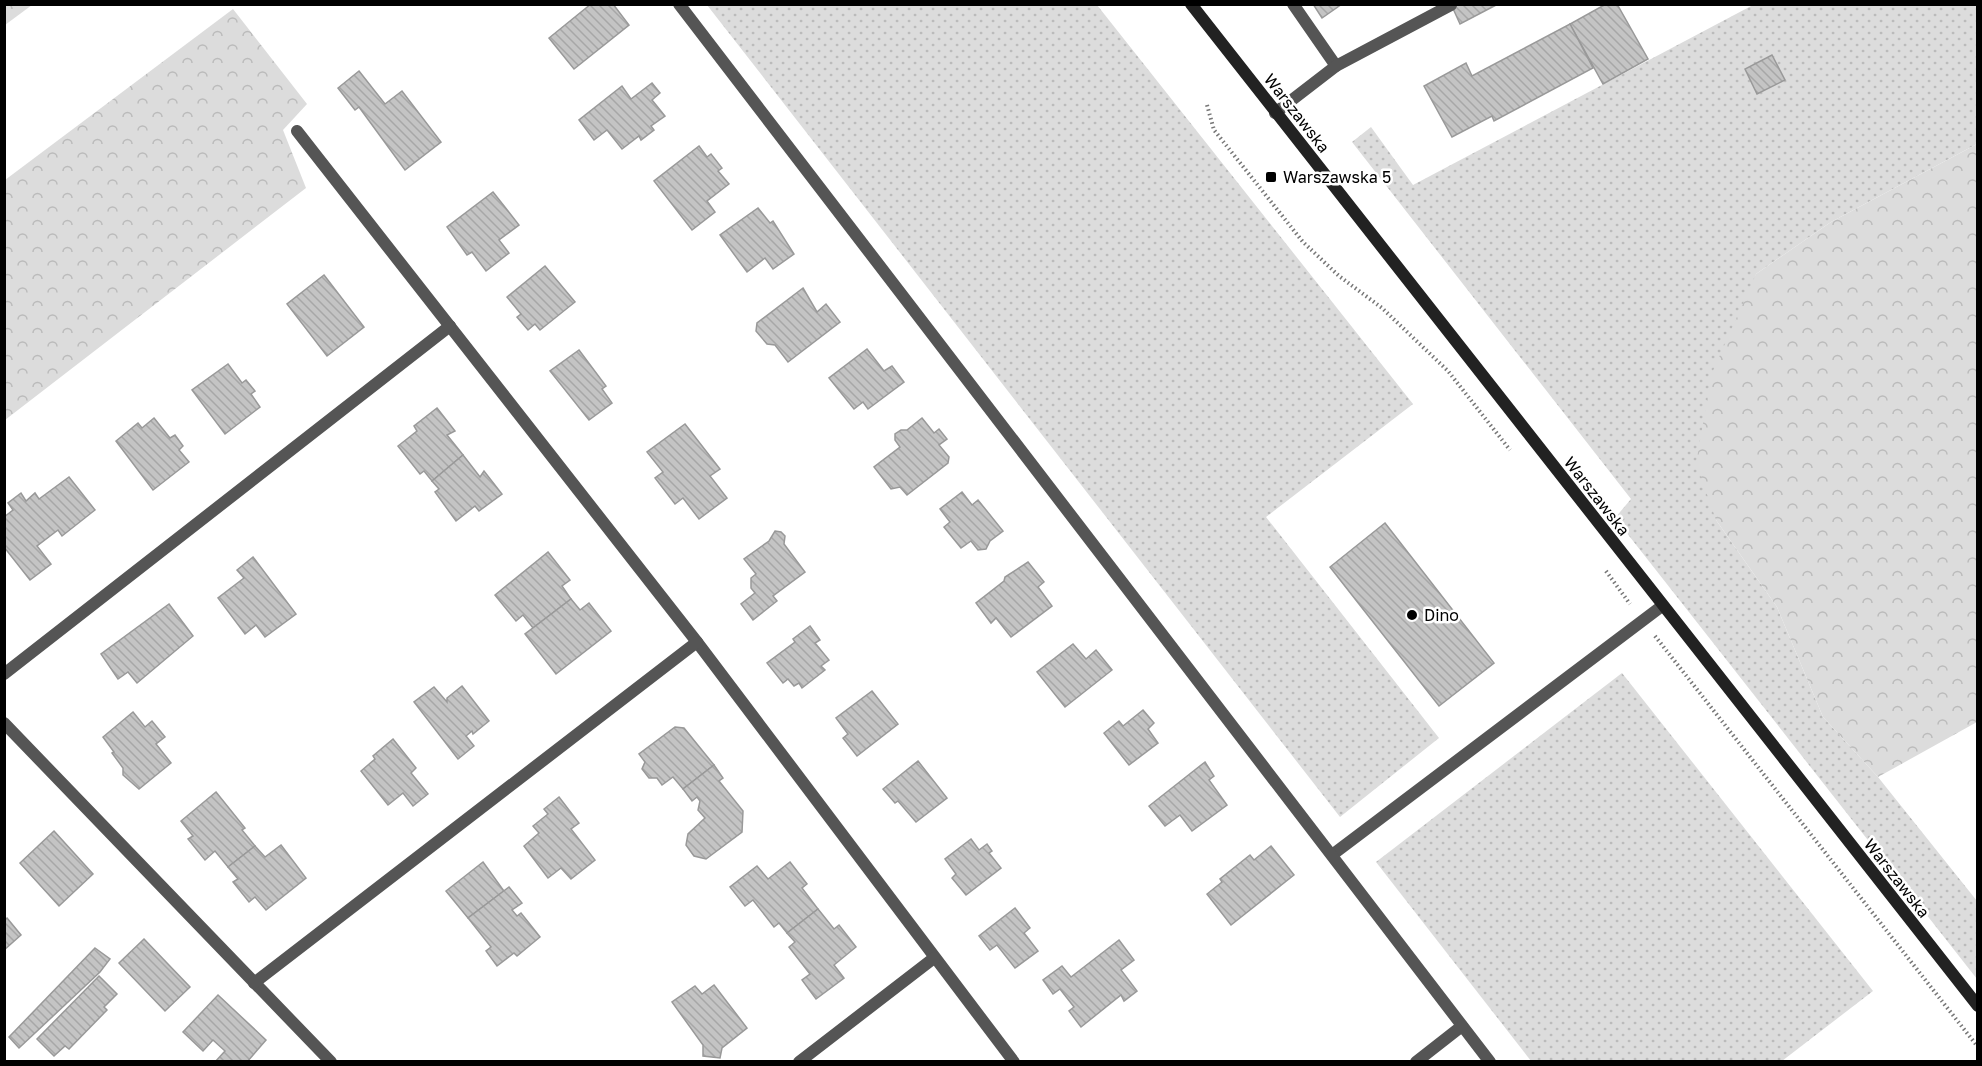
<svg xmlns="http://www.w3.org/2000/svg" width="1982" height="1066" viewBox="0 0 1982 1066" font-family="'Golos Text',sans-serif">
<defs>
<pattern id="grass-dots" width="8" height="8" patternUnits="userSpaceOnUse" patternTransform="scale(1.5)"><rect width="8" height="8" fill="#dcdcdc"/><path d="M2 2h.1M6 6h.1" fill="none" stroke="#bbb" stroke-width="1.8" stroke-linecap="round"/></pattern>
<pattern id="forest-crowns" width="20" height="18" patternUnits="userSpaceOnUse" patternTransform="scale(1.5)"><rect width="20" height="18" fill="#dcdcdc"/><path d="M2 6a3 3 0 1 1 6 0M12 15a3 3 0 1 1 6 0" fill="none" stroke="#bbb"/></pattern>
<pattern id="building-back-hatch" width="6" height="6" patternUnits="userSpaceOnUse" patternTransform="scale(1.5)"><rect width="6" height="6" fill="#c4c4c4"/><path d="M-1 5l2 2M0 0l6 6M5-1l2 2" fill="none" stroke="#a7a7a7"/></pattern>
</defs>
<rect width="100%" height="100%" fill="#fff"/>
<g fill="url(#grass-dots)">
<polygon points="707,5 1097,5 1413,404 1266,517 1439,738 1340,817"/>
<polygon points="1753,5 1977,5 1977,144 1831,222 1756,274 1716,520 1777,607 1823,717 1878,777 1977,901 1977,979 1615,518 1631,499 1352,142 1371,127 1413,185"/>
<polygon points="1622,673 1873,991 1782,1061 1531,1061 1376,862"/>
</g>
<g fill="url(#forest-crowns)">
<polygon points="5,4 32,4 32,5 5,25"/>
<polygon points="233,9 307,104 283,130 306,188 5,420 5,180"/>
<polygon points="1977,144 1977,722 1878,777 1823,717 1777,607 1716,520 1696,463 1712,373 1756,274 1831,222"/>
</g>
<g fill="url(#building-back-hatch)" stroke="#999" stroke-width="1.5">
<polygon points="591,4 613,4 629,25 574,69 549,38"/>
<polygon points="1313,4 1342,4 1322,18"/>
<polygon points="1451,4 1498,4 1460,24"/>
<polygon points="1606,4 1617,4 1648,59 1603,84 1570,24"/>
<polygon points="1570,24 1593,68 1494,121 1492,116 1452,137 1424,86 1466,63 1472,76"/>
<polygon points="1772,55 1785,80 1757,94 1745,69"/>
<polygon points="359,71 385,104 402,91 441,142 405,170 367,118 359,107 355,110 338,88"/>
<polygon points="652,83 660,93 652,100 665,116 651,126 654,130 641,140 639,136 622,149 607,130 594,140 579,120 622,86 631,99"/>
<polygon points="699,146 707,157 711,154 722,168 718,171 729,184 707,201 715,212 692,230 654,181"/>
<polygon points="493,192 519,225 499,240 509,253 486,271 472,252 467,255 447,227"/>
<polygon points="758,208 770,223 773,221 794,254 773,269 765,258 747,272 720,235"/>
<polygon points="545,266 575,302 540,330 535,324 528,330 517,317 521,314 507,297"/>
<polygon points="324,275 364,327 327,356 287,304"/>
<polygon points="803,288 817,312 826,304 840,322 788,362 775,345 767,344 756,331 757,323"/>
<polygon points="867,349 884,371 892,366 904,382 868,409 863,402 854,409 829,378"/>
<polygon points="579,350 606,386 602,389 612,403 589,420 550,371"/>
<polygon points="228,364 242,383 246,380 255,391 251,394 260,407 225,434 192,390"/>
<polygon points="437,408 455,431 447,435 463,455 432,481 424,471 420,474 398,446 417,431 414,426"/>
<polygon points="154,418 170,438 175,435 183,446 179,450 189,462 153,490 116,441 138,423 142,428"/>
<polygon points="922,418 934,433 939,429 947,439 939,445 949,457 948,463 907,495 900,487 891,489 874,467 900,447 895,440 895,434 901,430 907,430"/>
<polygon points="685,424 720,469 710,476 727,498 699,519 683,498 675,504 655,478 663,472 647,452"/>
<polygon points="463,455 480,477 484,471 502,494 479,511 475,506 456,521 435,492 439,489 432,481"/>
<polygon points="69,477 95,510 62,536 58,530 37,546 51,564 30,580 4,547 4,517 13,510 8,503 21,493 26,501 35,493 39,499"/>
<polygon points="962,492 972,505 978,500 1003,531 990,541 986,549 978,550 971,541 961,548 944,527 950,522 940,509"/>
<polygon points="1385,523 1494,663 1439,706 1330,567"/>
<polygon points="775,531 781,532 785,536 784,544 805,572 773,596 777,601 753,620 741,604 755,593 751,588 751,578 756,574 744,559 769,541"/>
<polygon points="548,552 570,580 562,586 571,599 533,628 523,615 516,621 495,595"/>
<polygon points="253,557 296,614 265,637 256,625 245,634 218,598 244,578 237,570"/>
<polygon points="1028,562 1044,582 1038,587 1052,606 1011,637 996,618 991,623 976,603 1004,581 1005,577"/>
<polygon points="571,599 580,610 589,603 611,631 556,674 525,634"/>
<polygon points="169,604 193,636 137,683 128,672 118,679 101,654"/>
<polygon points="810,626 820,640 815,643 829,660 821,666 825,670 802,688 799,683 794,686 788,679 783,683 767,663 795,642 793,639"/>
<polygon points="1073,644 1086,659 1096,650 1112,670 1065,707 1037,672"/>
<polygon points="462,686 489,721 473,734 472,731 466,736 474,746 458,759 414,702 434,687 447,702 447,698"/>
<polygon points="872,691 898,724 857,756 843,738 848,734 836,718"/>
<polygon points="1143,710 1154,723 1148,729 1158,743 1129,765 1104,733 1119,721 1123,726"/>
<polygon points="133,712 145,727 152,721 165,737 156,744 171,763 139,789 123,775 123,768 112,753 114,752 103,737"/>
<polygon points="675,727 684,728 714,765 683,789 673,777 662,785 657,778 649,778 642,769 645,762 639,754"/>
<polygon points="393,739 416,768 411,773 428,794 413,806 403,793 388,805 361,771 375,759 373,756"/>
<polygon points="918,761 947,798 916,822 898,801 895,803 883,789"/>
<polygon points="1205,762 1214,776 1209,780 1227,805 1192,831 1180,815 1165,826 1149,806"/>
<polygon points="714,765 723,778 719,781 743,811 742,832 706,859 694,856 686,845 688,834 705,818 698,810 700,801 697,797 692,801 683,789"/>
<polygon points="216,792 245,828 242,830 255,846 228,867 215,851 205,860 188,839 193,836 181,821"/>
<polygon points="559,797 579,823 571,829 595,860 571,879 561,868 548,878 524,846 539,833 533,826 548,814 544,809"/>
<polygon points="54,831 93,874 59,906 20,863"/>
<polygon points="971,839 979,850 987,844 992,851 989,853 1001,868 966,895 952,878 956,874 945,859"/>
<polygon points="281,845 306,878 266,910 255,897 249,902 233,882 238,879 228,867 255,846 265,857"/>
<polygon points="1271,846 1294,875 1231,925 1207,894 1222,882 1220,879 1250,855 1254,860"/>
<polygon points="483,862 504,891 468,918 446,891"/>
<polygon points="790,862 807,884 802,888 818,909 787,933 779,923 774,927 753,900 745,906 730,887 757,866 768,879"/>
<polygon points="509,887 522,903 512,910 517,916 521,913 540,937 517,956 514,953 497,966 486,951 491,947 468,918"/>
<polygon points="1015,908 1030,928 1024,933 1038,951 1015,968 997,945 990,950 979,936"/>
<polygon points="818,909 834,929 839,925 856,947 834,965 844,978 816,999 802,980 810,974 789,947 795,942 787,933"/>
<polygon points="7,918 21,935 4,950 4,921"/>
<polygon points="144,939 190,987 165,1011 119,963"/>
<polygon points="1119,940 1134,960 1121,970 1137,991 1124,1001 1121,995 1081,1027 1069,1011 1074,1007 1060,989 1053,994 1043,980 1062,966 1071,977"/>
<polygon points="95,948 110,959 100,972 19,1048 9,1037"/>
<polygon points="99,976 117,994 104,1007 107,1010 69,1049 65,1046 54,1056 37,1039"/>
<polygon points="714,985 747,1028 722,1048 720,1058 703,1056 703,1045 672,1002 695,986 702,994"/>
<polygon points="218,995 266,1040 247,1062 215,1062 225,1051 213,1040 203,1051 183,1032"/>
</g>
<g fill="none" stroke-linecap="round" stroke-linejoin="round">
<g stroke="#777" stroke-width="4" stroke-dasharray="1.5 3" stroke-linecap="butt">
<polyline points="1207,105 1214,130 1303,242 1339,276 1382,308 1448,371 1510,450"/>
<polyline points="1606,571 1630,604"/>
<polyline points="1655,636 1978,1047"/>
</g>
<g stroke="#555" stroke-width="12">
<polyline points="1293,4 1336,66"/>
<polyline points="1275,113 1336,66 1451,5"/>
<polyline points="1332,855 1662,606"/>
</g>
<g stroke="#555" stroke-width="12">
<polyline points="679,4 1490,1062"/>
<polyline points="297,131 697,642 1014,1062"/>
<polyline points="4,674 450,326"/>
<polyline points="4,723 331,1062"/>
<polyline points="254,983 697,642"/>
<polyline points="799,1062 934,958"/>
<polyline points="1416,1062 1462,1026"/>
</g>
<polyline stroke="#222" stroke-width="12" points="1191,4 1978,1006"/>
</g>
<g fill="#000" stroke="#fff" stroke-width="2">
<rect x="1265" y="171" width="12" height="12" rx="3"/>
<circle cx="1412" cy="615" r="6"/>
</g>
<g text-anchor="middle" stroke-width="5" stroke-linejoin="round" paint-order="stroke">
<g font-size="16" fill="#000" stroke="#fff">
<text transform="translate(1297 113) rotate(52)" y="6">Warszawska</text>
<text transform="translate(1597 496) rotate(52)" y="6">Warszawska</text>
<text transform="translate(1897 878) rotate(52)" y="6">Warszawska</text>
</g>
<g font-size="16" fill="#000" stroke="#fff" text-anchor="start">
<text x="1283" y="183">Warszawska 5</text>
<text x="1424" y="621">Dino</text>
</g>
</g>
<rect width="1982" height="1066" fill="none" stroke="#000000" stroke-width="12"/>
</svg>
